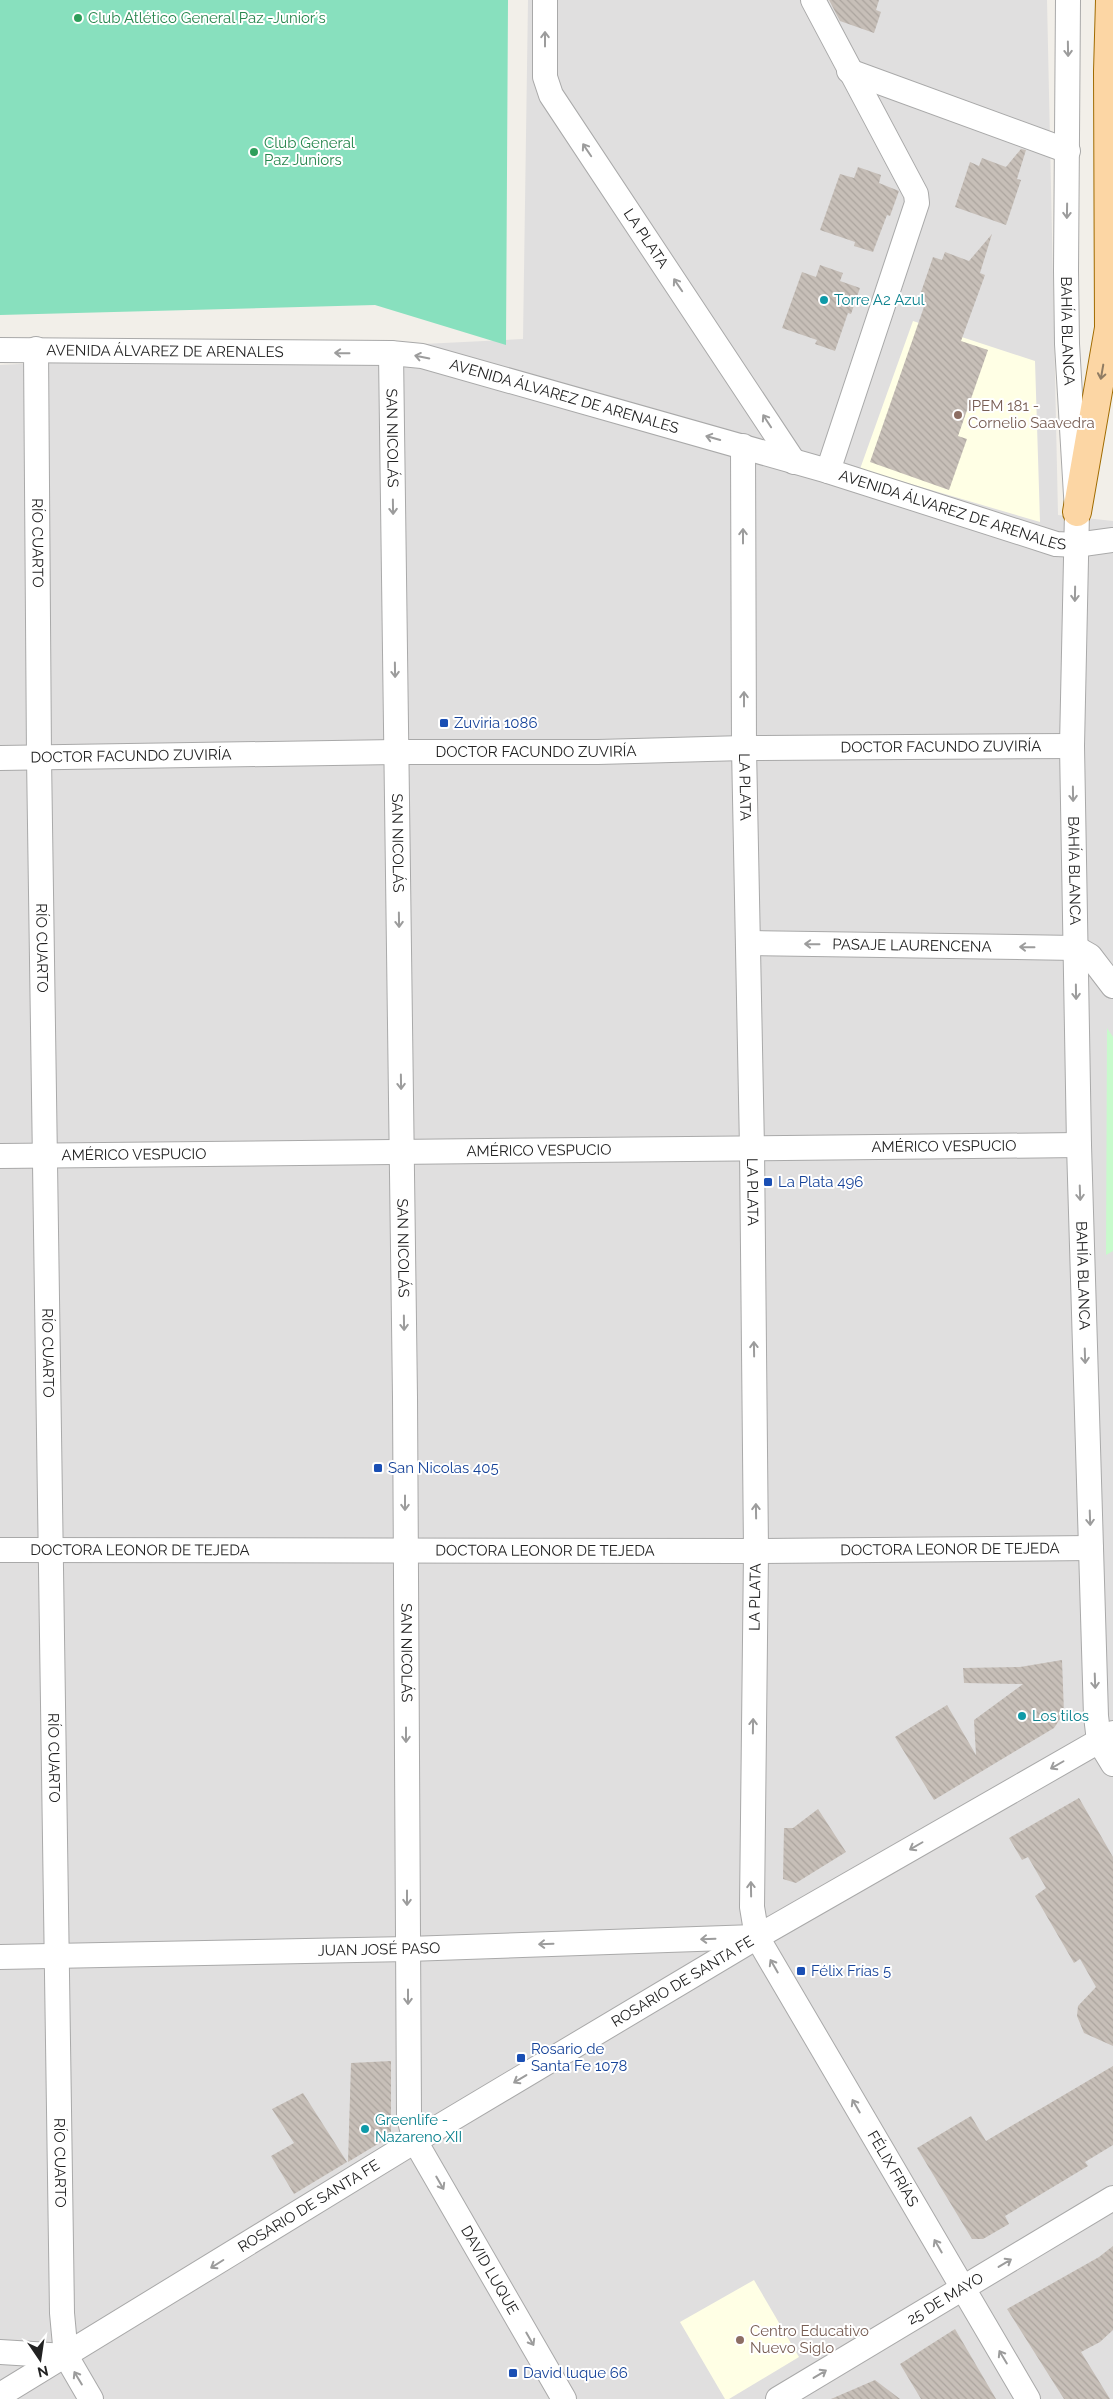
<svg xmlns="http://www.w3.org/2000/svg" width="1113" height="2399" viewBox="0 0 1113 2399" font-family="Raleway,sans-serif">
<defs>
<pattern id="building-back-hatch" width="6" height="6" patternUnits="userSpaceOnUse" patternTransform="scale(1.25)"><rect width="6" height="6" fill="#c7bfb8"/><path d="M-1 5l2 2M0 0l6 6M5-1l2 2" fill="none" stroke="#aba49e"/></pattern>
</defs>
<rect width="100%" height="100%" fill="#f2efe9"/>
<polygon fill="#e0dfdf" points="528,0 1047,0 1058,515 1113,521 1113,2399 0,2399 0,365 523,339"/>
<g fill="#ffffe5">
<polygon points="913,321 1035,361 1040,522 860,469"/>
<polygon points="754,2280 799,2357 729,2399 725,2399 680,2322"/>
</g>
<polygon fill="#c8facc" points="1107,1028 1113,1037 1113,1251 1106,1255"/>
<polygon fill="#88e0be" points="0,0 508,0 506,345 375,305 0,315"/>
<g fill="url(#building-back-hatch)">
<polygon points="829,0 879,0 876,10 881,12 874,33 840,21"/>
<polygon points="1021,149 1026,150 1017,179 1021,180 1006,225 955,207 970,162 979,166 982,158 1006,167"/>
<polygon points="858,167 881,175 879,183 899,191 890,216 887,215 873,252 854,246 855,242 820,230 840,174 854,178"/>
<polygon points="992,234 980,273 985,275 961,341 988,350 958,436 967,439 949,490 870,462 925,304 918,301 933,257 942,260 945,252 969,261"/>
<polygon points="820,265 843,273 840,281 860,288 851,314 848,313 835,351 815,344 817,340 782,328 802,272 816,277"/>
<polygon points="1062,1660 1064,1713 1054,1728 934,1800 895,1737 947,1705 976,1755 974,1720 1023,1684 964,1683 963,1668 1020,1667"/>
<polygon points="1079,1798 1113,1857 1113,2046 1084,2033 1077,2016 1078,2006 1096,1987 1080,1959 1074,1963 1035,1896 1046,1888 1028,1857 1022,1860 1009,1838"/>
<polygon points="818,1809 846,1852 796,1883 783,1879 784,1828 793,1828"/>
<polygon points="391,2061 391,2136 348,2162 351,2063"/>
<polygon points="1113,2066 1113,2145 1085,2162 1088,2166 1005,2216 1009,2224 983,2239 972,2239 917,2148 971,2116 986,2141"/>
<polygon points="303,2093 347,2162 294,2194 271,2156 294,2143 272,2109"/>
<polygon points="1113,2246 1113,2330 1100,2342 1081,2352 1110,2399 1064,2399 1007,2309 1099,2257"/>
<polygon points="955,2329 996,2399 921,2399 900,2364"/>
<polygon points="875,2380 900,2399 831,2399"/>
</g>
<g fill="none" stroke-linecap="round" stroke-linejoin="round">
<defs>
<g id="minor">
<path id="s1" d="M545 0V77L551 95 794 462"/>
<polyline points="813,0 916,194 917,203 828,471"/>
<path id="s2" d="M1068 0 1066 271 1067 344 1077 512 1072 746 1079 1145 1096 1716 1099 1741 1113 1764"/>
<polyline points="849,71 1068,151"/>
<path id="s3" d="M36 349 39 757 62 2313 66 2356 91 2399"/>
<path id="s4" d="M0 350 391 353 422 356 828 471 1056 544 1076 545 1113 540"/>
<path id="s5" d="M391 353 405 1397 409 2117 415 2141 564 2399"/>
<path id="s6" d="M743 446 744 748 752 1148 756 1551 752 1907 757 1937 1028 2399"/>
<path id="s7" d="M0 758 396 752H598L744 748 1072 746"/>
<path id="s8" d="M748 943 1076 948 1090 956 1113 986"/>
<path id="s9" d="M0 1156 1079 1145"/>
<path id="s10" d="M0 1550 756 1551 1091 1548"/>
<path id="s11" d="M0 1957 408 1949 755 1937"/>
<polyline points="0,2352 66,2356"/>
<path id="s12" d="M0 2395 415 2141 757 1937 1113 1733"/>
<path id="s13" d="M778 2399 1113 2198"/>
</g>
<polyline id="major" points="1077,512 1109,328 1108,72 1110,0"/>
</defs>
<use href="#minor" stroke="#a9a9a9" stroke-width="26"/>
<use href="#major" stroke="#a06b00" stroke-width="30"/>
<use href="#minor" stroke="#fff" stroke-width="24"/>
<use href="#major" stroke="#fcd6a4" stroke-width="28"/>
</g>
<defs><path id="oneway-shaft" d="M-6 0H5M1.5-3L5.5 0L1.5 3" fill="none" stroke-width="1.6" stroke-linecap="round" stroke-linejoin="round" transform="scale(1.25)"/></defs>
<g stroke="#9c9c9c">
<use href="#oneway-shaft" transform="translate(545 39) rotate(-90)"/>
<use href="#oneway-shaft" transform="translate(1068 49) rotate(89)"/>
<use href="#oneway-shaft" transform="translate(587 150) rotate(-124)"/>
<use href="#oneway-shaft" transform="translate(1067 211) rotate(91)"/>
<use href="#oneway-shaft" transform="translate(678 285) rotate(-124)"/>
<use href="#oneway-shaft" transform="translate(342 353) rotate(-179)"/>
<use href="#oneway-shaft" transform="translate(422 357) rotate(-169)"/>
<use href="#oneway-shaft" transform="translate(767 421) rotate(-123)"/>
<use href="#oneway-shaft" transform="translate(713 438) rotate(-164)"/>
<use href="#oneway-shaft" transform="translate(393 507) rotate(89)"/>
<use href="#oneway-shaft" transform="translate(743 536) rotate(-90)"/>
<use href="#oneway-shaft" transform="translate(1075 594) rotate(91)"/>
<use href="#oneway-shaft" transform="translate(395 670) rotate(89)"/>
<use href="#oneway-shaft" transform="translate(744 699) rotate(-90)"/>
<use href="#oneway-shaft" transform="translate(1073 794) rotate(89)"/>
<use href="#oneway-shaft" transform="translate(399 920) rotate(89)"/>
<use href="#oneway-shaft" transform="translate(812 944) rotate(-179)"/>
<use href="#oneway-shaft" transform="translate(1027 947) rotate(-179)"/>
<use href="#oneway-shaft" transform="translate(1076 992) rotate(89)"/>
<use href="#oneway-shaft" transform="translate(401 1082) rotate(89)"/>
<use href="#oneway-shaft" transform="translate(1080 1193) rotate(88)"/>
<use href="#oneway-shaft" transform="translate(404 1323) rotate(89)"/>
<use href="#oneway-shaft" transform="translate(754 1349) rotate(-91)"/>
<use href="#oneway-shaft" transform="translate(1085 1356) rotate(88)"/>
<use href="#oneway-shaft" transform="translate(405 1503) rotate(90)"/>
<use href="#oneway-shaft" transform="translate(756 1511) rotate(-91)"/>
<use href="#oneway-shaft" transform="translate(1090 1518) rotate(88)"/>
<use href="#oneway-shaft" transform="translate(1095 1681) rotate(88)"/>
<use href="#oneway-shaft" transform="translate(753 1726) rotate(-89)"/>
<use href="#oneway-shaft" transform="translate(406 1735) rotate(90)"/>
<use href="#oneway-shaft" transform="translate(1057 1765) rotate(150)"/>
<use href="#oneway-shaft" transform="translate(916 1846) rotate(150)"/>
<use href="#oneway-shaft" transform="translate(751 1889) rotate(-91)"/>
<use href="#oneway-shaft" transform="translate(407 1898) rotate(90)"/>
<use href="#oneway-shaft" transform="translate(708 1939) rotate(178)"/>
<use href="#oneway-shaft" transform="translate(546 1944) rotate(178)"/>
<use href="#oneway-shaft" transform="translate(774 1966) rotate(-120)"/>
<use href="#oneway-shaft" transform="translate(408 1997) rotate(90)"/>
<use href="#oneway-shaft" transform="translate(520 2079) rotate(149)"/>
<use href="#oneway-shaft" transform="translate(856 2106) rotate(-120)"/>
<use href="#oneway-shaft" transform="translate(440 2183) rotate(60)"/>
<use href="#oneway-shaft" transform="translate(938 2246) rotate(-120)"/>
<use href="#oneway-shaft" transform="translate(1005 2263) rotate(-31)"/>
<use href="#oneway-shaft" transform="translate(217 2264) rotate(148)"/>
<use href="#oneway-shaft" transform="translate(530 2339) rotate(60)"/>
<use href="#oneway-shaft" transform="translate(1003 2357) rotate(-121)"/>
<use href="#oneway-shaft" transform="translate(820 2374) rotate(-31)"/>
<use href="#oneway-shaft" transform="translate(78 2378) rotate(-121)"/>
</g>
<use stroke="#8f7c63" href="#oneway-shaft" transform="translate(1102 372) rotate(100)"/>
<g fill="#2e9e5b" stroke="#fff" stroke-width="2">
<circle cx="78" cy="18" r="5"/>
<circle cx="254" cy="152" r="5"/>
</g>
<g fill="#0f9aa8" stroke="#fff" stroke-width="2">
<circle cx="824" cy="300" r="5"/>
<circle cx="1022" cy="1716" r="5"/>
<circle cx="365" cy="2129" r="5"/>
</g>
<g fill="#8d6e63" stroke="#fff" stroke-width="2">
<circle cx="958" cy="415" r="5"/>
<circle cx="740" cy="2340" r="5"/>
</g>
<g fill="#1a4fb4" stroke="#fff" stroke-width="2">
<rect x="439" y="718" width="10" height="10" rx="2.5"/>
<rect x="763" y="1177" width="10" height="10" rx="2.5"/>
<rect x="373" y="1463" width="10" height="10" rx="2.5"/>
<rect x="796" y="1966" width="10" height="10" rx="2.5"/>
<rect x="516" y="2053" width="10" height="10" rx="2.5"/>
<rect x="508" y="2368" width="10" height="10" rx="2.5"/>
</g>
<g text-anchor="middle" stroke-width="4" stroke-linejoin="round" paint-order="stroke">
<g font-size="15" fill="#27864d" stroke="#fff" text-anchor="start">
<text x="88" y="23">Club Atlético General Paz -Junior´s</text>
<text x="264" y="148">Club General<tspan x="264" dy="17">Paz Juniors</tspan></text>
</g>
<g font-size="15" fill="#222" stroke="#fff">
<text dy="5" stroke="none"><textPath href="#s1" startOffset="268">LA PLATA</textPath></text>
<text dy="5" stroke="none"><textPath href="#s2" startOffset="331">BAHÍA BLANCA</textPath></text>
<text dy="5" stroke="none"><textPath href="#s4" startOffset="165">AVENIDA ÁLVAREZ DE ARENALES</textPath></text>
<text dy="5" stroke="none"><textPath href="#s4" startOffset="570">AVENIDA ÁLVAREZ DE ARENALES</textPath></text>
<text dy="5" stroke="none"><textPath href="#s5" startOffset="85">SAN NICOLÁS</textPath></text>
<text dy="5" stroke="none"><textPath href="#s4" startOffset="975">AVENIDA ÁLVAREZ DE ARENALES</textPath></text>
<text dy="5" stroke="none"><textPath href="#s3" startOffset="194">RÍO CUARTO</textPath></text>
<text dy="5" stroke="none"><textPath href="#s7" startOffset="941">DOCTOR FACUNDO ZUVIRÍA</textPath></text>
<text dy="5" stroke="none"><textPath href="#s7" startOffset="536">DOCTOR FACUNDO ZUVIRÍA</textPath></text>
<text dy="5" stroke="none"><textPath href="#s7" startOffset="131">DOCTOR FACUNDO ZUVIRÍA</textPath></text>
<text dy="5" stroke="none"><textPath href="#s6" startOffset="341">LA PLATA</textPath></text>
<text dy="5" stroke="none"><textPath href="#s5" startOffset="490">SAN NICOLÁS</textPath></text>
<text dy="5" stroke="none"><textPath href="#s2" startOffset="871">BAHÍA BLANCA</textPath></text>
<text dy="5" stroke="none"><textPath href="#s8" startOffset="164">PASAJE LAURENCENA</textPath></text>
<text dy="5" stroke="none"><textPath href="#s3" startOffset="599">RÍO CUARTO</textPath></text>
<text dy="5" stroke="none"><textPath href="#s9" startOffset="944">AMÉRICO VESPUCIO</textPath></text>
<text dy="5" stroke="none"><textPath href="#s9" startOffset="539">AMÉRICO VESPUCIO</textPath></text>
<text dy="5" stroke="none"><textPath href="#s9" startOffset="134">AMÉRICO VESPUCIO</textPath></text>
<text dy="5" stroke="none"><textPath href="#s6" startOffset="746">LA PLATA</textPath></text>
<text dy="5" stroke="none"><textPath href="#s5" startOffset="895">SAN NICOLÁS</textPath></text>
<text dy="5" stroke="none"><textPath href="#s2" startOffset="1276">BAHÍA BLANCA</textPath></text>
<text dy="5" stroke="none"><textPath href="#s3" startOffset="1004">RÍO CUARTO</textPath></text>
<text dy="5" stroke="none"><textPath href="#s10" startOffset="140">DOCTORA LEONOR DE TEJEDA</textPath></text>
<text dy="5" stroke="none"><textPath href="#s10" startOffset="950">DOCTORA LEONOR DE TEJEDA</textPath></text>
<text dy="5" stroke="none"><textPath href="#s10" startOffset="545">DOCTORA LEONOR DE TEJEDA</textPath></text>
<text transform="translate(755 1597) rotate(-89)" y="5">LA PLATA</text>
<text dy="5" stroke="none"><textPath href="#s5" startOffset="1300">SAN NICOLÁS</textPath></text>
<text dy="5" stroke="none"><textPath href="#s3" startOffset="1409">RÍO CUARTO</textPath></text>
<text dy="5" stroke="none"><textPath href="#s11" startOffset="379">JUAN JOSÉ PASO</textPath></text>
<text dy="5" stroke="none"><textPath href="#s12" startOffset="798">ROSARIO DE SANTA FE</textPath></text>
<text dy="5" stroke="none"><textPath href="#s3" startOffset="1814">RÍO CUARTO</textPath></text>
<text dy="5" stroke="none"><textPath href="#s6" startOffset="1760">FÉLIX FRÍAS</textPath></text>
<text dy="5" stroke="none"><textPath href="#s12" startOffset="362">ROSARIO DE SANTA FE</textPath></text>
<text dy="5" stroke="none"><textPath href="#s5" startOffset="1938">DAVID LUQUE</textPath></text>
<text dy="5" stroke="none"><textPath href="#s13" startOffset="195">25 DE MAYO</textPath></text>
</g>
<g font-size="15" fill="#0d838f" stroke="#fff" text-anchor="start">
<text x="834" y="305">Torre A2 Azul</text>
<text x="1032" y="1721">Los tilos</text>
<text x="375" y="2125">Greenlife -<tspan x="375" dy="17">Nazareno XII</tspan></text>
</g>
<g font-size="15" fill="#785e54" stroke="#fff" text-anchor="start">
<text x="968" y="411">IPEM 181 -<tspan x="968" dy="17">Cornelio Saavedra</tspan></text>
<text x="750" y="2336">Centro Educativo<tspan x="750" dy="17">Nuevo Siglo</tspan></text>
</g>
<g font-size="15" fill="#164399" stroke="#fff" text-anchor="start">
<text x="454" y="728">Zuviria 1086</text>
<text x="778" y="1187">La Plata 496</text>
<text x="388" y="1473">San Nicolas 405</text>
<text x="811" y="1976">Félix Frías 5</text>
<text x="531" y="2054">Rosario de<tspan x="531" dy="17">Santa Fe 1078</tspan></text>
<text x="523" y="2378">David luque 66</text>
</g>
</g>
<g transform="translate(40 2359) rotate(167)" stroke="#ffffff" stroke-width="4" paint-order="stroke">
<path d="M0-4L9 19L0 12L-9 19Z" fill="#222222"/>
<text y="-8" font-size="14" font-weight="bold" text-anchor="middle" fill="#222222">N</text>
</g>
</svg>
